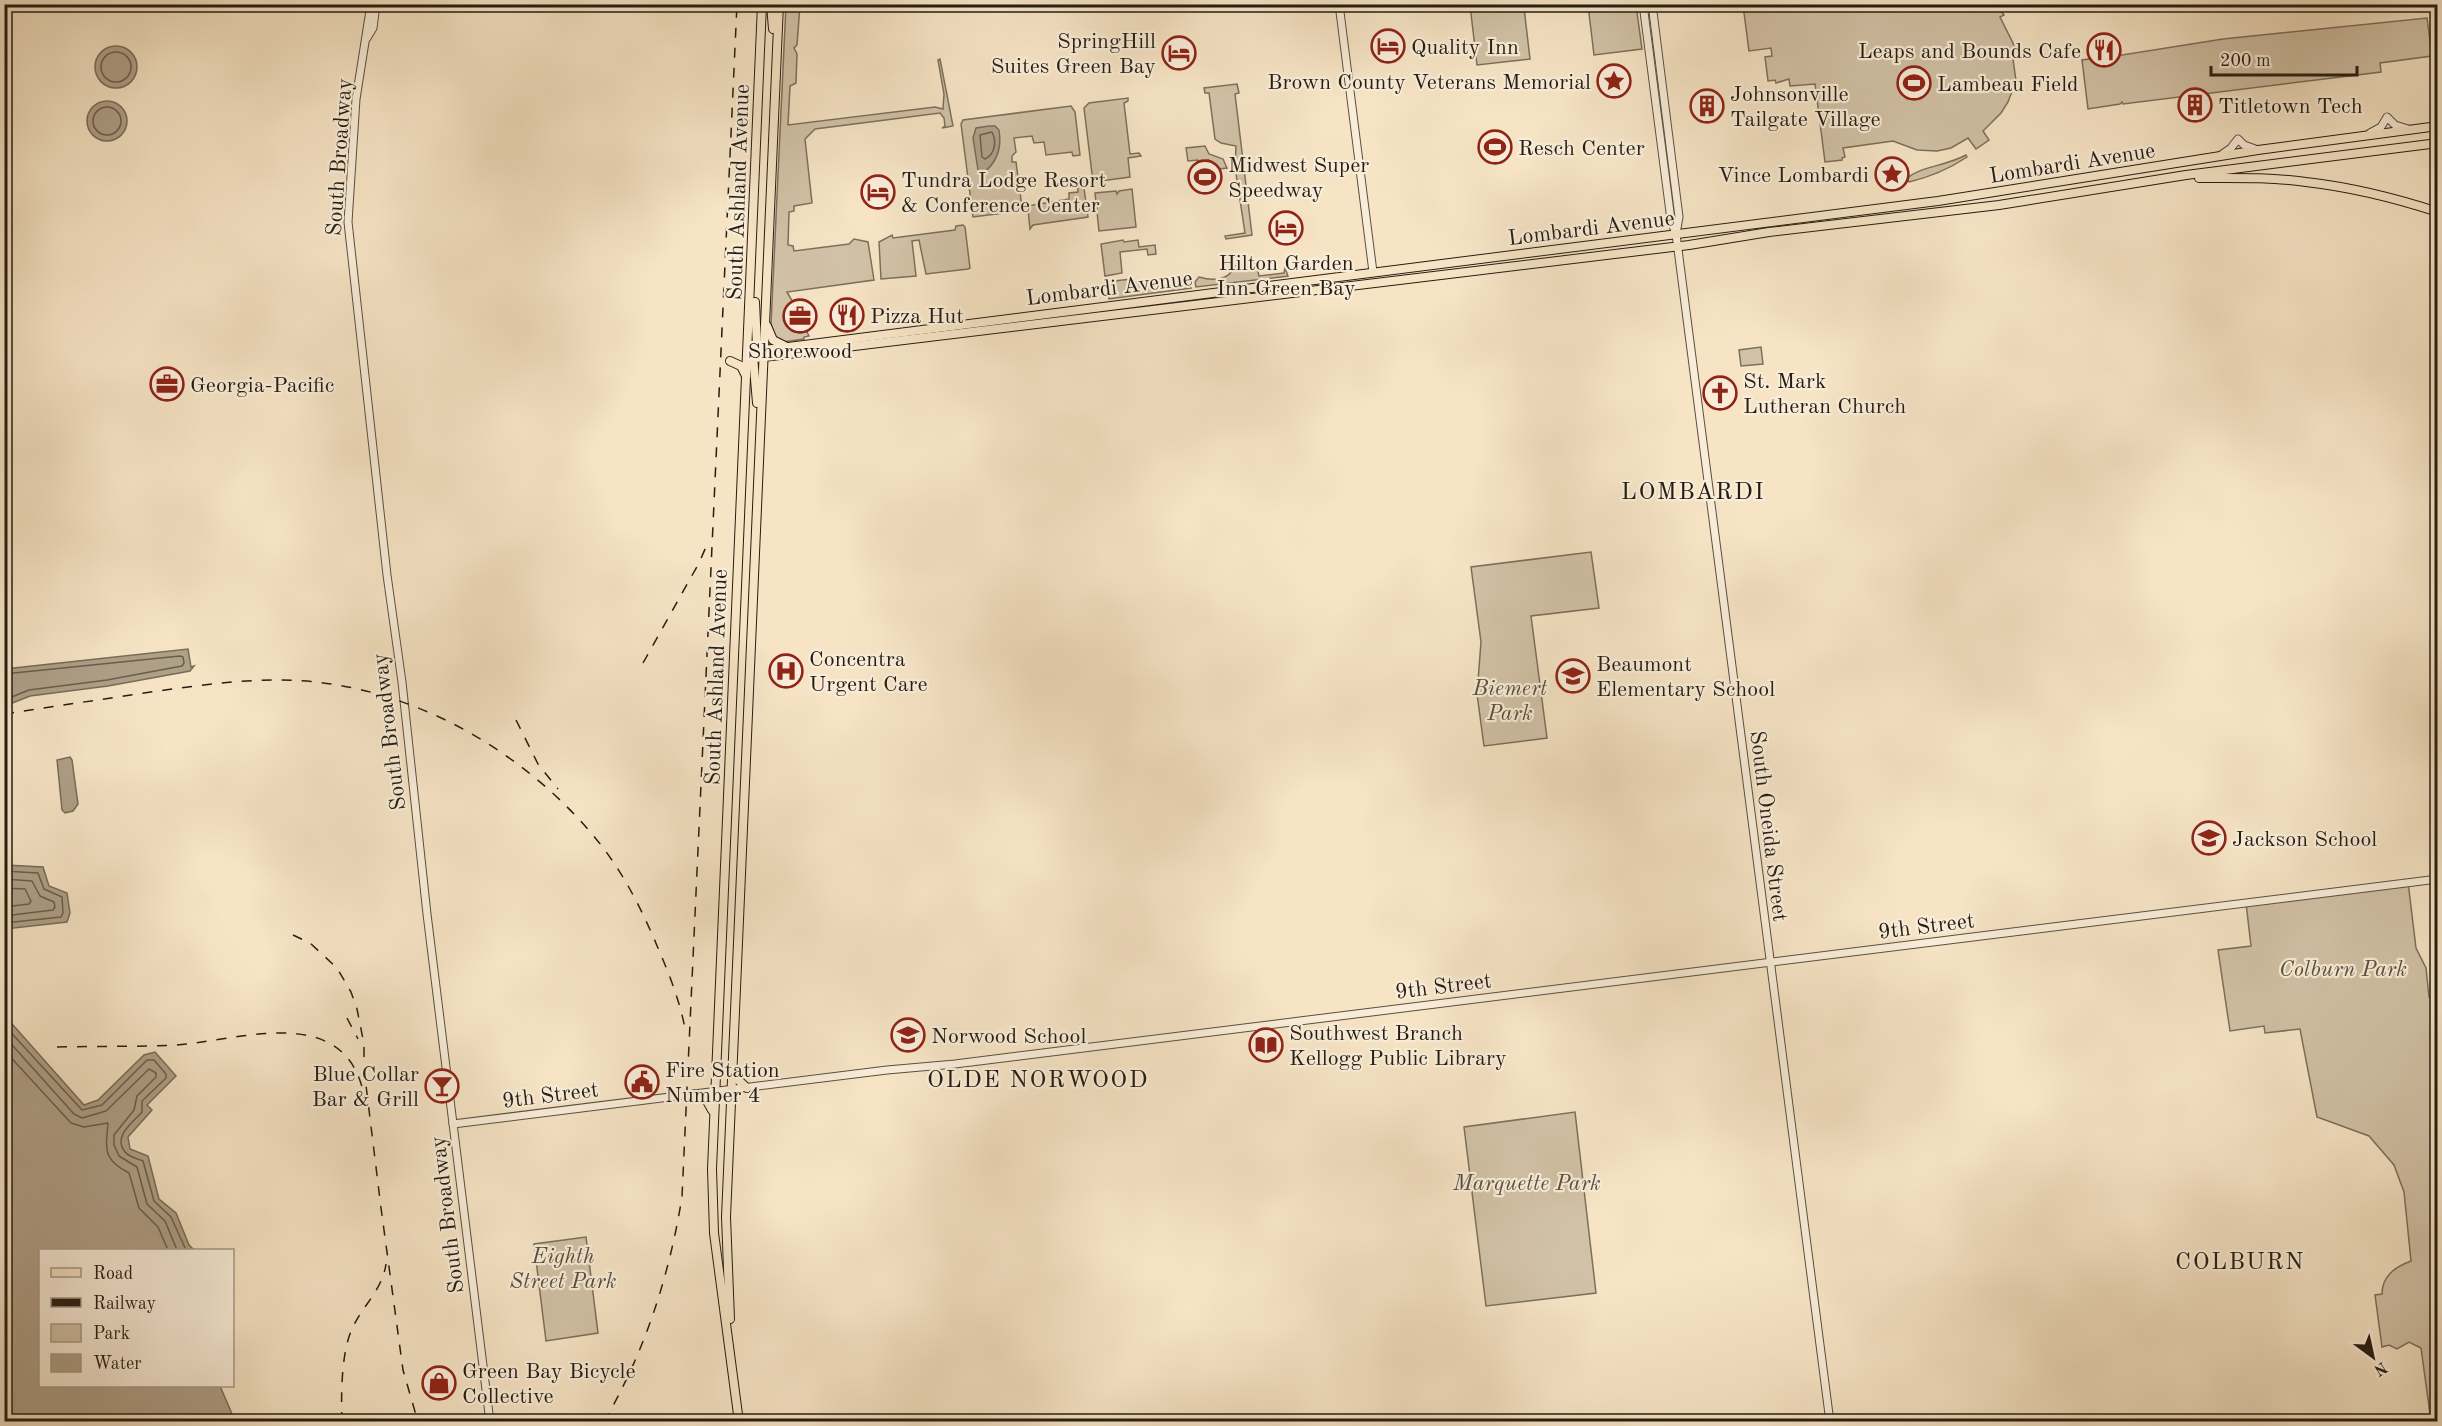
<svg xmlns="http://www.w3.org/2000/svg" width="2442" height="1426" viewBox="0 0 2442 1426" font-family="'Old Standard TT',serif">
<rect width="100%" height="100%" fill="#f6e4c5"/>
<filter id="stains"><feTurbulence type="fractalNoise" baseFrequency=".00333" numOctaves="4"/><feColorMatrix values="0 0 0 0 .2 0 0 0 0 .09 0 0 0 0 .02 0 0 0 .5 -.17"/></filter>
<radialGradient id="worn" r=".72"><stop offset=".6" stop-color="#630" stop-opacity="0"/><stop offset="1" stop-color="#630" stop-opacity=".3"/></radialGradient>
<g fill="#d2c2a7" stroke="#7c705c" stroke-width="1.5">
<polygon points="786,5 800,5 797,45 794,48 797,54 796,83 790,86 788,125 935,107 943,109 944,94 938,60 940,59 953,126 942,128 945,126 944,118 940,113 815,129 805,139 812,203 794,206 794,211 789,212 788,245 793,246 794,251 849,244 854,239 868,242 874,280 787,292 794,304 787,313 790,324 797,331 800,330 803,332 806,330 809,336 804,337 804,339 783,342 776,339 771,324"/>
<polygon points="1470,5 1520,5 1524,8 1530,59 1477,65"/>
<polygon points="1588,5 1636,5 1642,49 1594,55"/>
<polygon points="1743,5 1997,5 2004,15 2000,17 2015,47 2017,47 2020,57 2013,59 2016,81 2008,102 2001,113 1983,131 1989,140 1976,149 1968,138 1951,148 1937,151 1917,150 1893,141 1843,148 1845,157 1842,158 1842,160 1825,162 1815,84 1790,86 1789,79 1776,83 1775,80 1768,81 1765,57 1772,56 1771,48 1749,51"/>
<path d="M2427 18 2432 56 2380 63 2381 72C2295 83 2206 93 2123 104L2122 102 2120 104 2088 109 2082 60 2112 56 2115 53 2116 56 2223 39Z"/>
<polygon points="1237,84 1239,93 1235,94 1252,235 1226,239 1225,236 1245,233 1235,167 1236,146 1221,143 1215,139 1209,93 1205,93 1204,88"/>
<polygon points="1128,98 1128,101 1124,103 1130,154 1139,153 1141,156 1128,158 1130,177 1093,182 1084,108 1089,103"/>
<polygon points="1071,106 1075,112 1080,155 1073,156 1072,152 1046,155 1044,142 1034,143 1032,136 1014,138 1016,152 1012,156 1012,162 1016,162 1022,207 1069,199 1069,193 1078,192 1077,177 1081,177 1083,181 1088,217 1033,225 1030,229 1028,210 973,217 961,124 963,120"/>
<polygon points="1205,146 1209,154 1223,159 1227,168 1210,170 1208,159 1208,170 1200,171 1198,160 1188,161 1186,148"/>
<path d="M1966 155 1967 157C1949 169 1930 177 1909 182L1907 178C1922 166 1946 166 1966 155Z"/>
<polygon points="1132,189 1136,227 1099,231 1095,193 1116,191 1117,194 1119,191"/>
<polygon points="963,225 965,227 970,268 968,269 926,274 919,240 912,241 916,276 881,279 879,242 892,235 893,238 955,230 956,226"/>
<polygon points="1123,240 1124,242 1138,240 1139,247 1155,245 1156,254 1148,255 1147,249 1120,252 1122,273 1105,276 1101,244"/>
<path d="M1256 263 1259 276 1284 273 1285 268 1288 276 1196 287 1195 282 1199 277C1212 281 1230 281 1234 266Z"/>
<polygon points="1181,276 1189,280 1191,288 1109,299 1106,282 1131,279 1132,283"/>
<polygon points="1761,347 1763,364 1741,366 1739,350"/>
<polygon points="1591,552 1599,608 1531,616 1547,738 1484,746 1477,694 1481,642 1471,567"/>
<path d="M2408 882 2416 948 2426 968 2429 997 2437 996V1421H2431L2421 1348 2409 1342 2397 1349 2389 1345 2382 1347 2375 1295 2382 1294C2382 1276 2395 1267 2411 1261L2404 1192 2394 1165 2369 1136 2317 1117 2300 1029 2265 1033 2264 1026 2230 1031 2218 950 2251 946 2246 903Z"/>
<polygon points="1575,1112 1596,1293 1486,1306 1464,1127"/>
<polygon points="586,1237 598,1333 546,1341 534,1244"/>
</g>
<g fill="#afa088" stroke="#786c59" stroke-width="1.5">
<circle cx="116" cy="67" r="21"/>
<circle cx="107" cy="121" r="20"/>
<path d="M989 126H995L999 130C1002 148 997 163 982 174L978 170 973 138 976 128Z"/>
<polygon points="188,649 191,667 194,666 190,671 108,686 30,696 5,706 5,669"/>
<polygon points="70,757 72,760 78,804 73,811 65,813 62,810 57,760"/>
<polygon points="5,865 43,867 49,886 67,893 70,913 67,922 5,929"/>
<polygon points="5,1016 84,1105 98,1100 144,1055 155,1052 176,1076 147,1105 152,1110 128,1137 130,1149 148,1156 159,1199 176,1213 189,1245 194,1250 40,1250 40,1386 220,1386 235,1421 5,1421"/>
</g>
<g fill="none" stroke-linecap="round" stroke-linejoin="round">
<g stroke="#6a5e4d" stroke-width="1.5">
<circle cx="116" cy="67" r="15"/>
<circle cx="107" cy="121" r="14"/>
<path d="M992 132C997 142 995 154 985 159L982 157 980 135Z"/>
<polyline points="4,674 180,656 183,657 184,663 182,666 107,680 29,690 4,700"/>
<polyline points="4,871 38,873 44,889 62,897 63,913 61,917 4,923"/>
<polyline points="4,879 32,881 40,896 54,902 55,907 53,910 4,916"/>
<polyline points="4,888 25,889 31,901 29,904 4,907"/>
<path d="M4 1025 82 1110 102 1105 147 1060H154L166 1074V1078L142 1101V1112C133 1122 112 1137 125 1152 129 1157 138 1159 143 1161L154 1201 171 1217 186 1250"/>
<polyline points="4,1036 74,1114 82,1118 106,1111 149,1069 156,1073 156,1077 137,1096 134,1110 114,1135 114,1145 119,1156 137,1167 147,1204 165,1221 177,1250"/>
<path d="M4 1050 71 1123 84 1127 108 1123C106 1149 102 1159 129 1173L139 1208 158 1227 168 1250"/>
</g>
<defs>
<g id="minor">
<polyline points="371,4 356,99 348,222 387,575 402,682 427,914 490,1422"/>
<polyline points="1339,4 1373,272"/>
<polyline points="1643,4 1671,220 1676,234 1830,1422"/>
<polyline points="1652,4 1679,217 1676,234"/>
<polyline points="367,38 373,28 376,4"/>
<polyline points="2370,133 2381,127 2387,117 2395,125 2408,129"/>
<polyline points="2221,155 2231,148 2238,139 2244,145 2258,150"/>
<polyline points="453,1124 887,1070 955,1064 2438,879"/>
</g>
<g id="major">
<polyline points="771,4 773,29"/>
<path d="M2199 178C2234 178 2270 177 2306 182 2350 187 2395 198 2438 212"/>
<polyline points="755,302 757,347 759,354"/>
<polyline points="767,326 773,340 785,346"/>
<polyline points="748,352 1938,201 2258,150 2438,126"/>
<polyline points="753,356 757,403"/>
<polyline points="748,359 1689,245 1769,232 1999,205 2186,175 2438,143"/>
<polyline points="730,361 741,366 746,376"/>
<polyline points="733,1070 737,1079 747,1088"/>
<polyline points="696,1094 707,1101 712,1110"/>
<polyline points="730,1319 726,1217 779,4"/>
<polyline points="739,1422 714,1233 712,1169 762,4"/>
</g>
</defs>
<use href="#minor" stroke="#594f3f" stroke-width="9"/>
<use href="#major" stroke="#251d12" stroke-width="10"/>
<use href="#minor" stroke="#f9edd9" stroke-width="7"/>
<use href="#major" stroke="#f6e4c5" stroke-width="8"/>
<g stroke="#251d12" stroke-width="1.5" stroke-dasharray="10 10" stroke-linecap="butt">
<polyline points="643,663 699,563 709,540"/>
<path d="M4 714C51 707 97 700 144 693 201 685 258 676 316 682 427 694 532 758 601 845 625 876 643 912 658 948 670 976 681 1004 686 1034"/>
<polyline points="516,720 538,764 558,789"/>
<polyline points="293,935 310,943 337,968 351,992 357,1009 364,1044 364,1069 381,1208 403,1370 418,1422"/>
<polyline points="347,1018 358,1039"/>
<path d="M57 1047C97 1046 137 1047 176 1045 236 1041 339 1003 362 1087"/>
<path d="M342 1422C341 1396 341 1353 352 1329 362 1306 382 1291 386 1264"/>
<path d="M604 1422C645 1351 669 1277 682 1197L737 4"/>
</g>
</g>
<defs>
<symbol id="hotel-ring" viewBox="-11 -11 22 22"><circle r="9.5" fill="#f9edd9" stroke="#8f2418" stroke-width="1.5"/><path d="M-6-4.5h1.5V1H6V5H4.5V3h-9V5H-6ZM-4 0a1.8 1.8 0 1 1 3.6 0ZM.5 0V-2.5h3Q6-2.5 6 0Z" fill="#8f2418"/></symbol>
<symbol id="restaurant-ring" viewBox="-11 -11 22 22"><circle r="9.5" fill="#f9edd9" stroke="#8f2418" stroke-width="1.5"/><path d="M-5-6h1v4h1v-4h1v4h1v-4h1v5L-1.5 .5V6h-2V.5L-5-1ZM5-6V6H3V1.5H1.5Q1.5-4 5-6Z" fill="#8f2418"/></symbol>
<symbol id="sight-ring" viewBox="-11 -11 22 22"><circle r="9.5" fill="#f9edd9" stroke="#8f2418" stroke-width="1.5"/><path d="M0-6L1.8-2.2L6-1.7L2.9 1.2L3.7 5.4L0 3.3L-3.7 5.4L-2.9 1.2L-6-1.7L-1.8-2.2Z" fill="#8f2418"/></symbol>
<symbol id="stadium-ring" viewBox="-11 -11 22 22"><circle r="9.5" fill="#f9edd9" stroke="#8f2418" stroke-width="1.5"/><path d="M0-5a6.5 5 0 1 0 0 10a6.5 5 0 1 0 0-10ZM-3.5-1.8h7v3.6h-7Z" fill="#8f2418"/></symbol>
<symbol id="building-ring" viewBox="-11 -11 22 22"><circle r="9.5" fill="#f9edd9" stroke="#8f2418" stroke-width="1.5"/><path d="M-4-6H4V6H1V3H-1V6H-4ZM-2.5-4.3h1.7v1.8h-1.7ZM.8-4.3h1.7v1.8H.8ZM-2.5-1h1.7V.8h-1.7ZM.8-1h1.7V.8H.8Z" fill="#8f2418"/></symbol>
<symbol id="office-ring" viewBox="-11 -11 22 22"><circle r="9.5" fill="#f9edd9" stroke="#8f2418" stroke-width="1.5"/><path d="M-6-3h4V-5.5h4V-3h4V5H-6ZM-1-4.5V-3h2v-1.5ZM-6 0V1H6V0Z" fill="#8f2418"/></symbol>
<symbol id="church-ring" viewBox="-11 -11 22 22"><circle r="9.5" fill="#f9edd9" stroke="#8f2418" stroke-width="1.5"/><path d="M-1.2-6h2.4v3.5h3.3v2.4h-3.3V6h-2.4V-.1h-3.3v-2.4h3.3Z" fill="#8f2418"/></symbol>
<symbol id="hospital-ring" viewBox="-11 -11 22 22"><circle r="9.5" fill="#f9edd9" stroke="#8f2418" stroke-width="1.5"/><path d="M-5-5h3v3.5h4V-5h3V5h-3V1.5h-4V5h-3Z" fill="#8f2418"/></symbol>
<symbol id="school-ring" viewBox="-11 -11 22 22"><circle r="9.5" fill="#f9edd9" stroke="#8f2418" stroke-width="1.5"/><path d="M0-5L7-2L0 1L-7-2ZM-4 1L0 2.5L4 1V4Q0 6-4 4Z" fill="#8f2418"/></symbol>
<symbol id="library-ring" viewBox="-11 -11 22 22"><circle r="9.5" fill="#f9edd9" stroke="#8f2418" stroke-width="1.5"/><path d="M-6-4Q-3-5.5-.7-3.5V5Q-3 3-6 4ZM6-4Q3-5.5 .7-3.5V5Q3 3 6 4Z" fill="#8f2418"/></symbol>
<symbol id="civic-ring" viewBox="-11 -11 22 22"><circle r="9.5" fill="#f9edd9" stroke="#8f2418" stroke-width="1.5"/><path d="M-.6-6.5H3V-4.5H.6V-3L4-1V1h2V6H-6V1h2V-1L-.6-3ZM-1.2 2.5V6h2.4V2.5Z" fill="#8f2418"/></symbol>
<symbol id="bar-ring" viewBox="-11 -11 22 22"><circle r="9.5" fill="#f9edd9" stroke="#8f2418" stroke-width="1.5"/><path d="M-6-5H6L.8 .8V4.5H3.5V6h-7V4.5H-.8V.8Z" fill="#8f2418"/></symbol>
<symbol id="shop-ring" viewBox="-11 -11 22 22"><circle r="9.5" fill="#f9edd9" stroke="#8f2418" stroke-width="1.5"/><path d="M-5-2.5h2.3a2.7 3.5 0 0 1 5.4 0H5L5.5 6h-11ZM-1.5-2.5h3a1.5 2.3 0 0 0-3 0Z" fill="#8f2418"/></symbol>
</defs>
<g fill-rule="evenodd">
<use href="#hotel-ring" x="1369" y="27" width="38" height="38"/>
<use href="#restaurant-ring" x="2085" y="31" width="38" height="38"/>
<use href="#hotel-ring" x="1160" y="34" width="38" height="38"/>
<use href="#sight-ring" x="1595" y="62" width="38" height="38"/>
<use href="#stadium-ring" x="1895" y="64" width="38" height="38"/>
<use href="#building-ring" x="2176" y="86" width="38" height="38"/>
<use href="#building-ring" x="1688" y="87" width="38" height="38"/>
<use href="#stadium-ring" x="1476" y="128" width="38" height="38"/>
<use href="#sight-ring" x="1873" y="155" width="38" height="38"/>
<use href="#stadium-ring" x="1186" y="158" width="38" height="38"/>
<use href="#hotel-ring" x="859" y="173" width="38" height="38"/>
<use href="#hotel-ring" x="1267" y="209" width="38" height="38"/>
<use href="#restaurant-ring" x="828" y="296" width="38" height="38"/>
<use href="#office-ring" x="781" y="297" width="38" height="38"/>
<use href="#office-ring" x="148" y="365" width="38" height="38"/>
<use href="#church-ring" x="1701" y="374" width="38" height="38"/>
<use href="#hospital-ring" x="767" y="652" width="38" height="38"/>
<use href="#school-ring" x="1554" y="657" width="38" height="38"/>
<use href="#school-ring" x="2190" y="819" width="38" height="38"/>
<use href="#school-ring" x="889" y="1016" width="38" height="38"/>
<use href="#library-ring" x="1247" y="1026" width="38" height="38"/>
<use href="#civic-ring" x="623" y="1063" width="38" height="38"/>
<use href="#bar-ring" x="423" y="1067" width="38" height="38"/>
<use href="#shop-ring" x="420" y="1364" width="38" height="38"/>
</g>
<g text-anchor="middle" stroke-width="4.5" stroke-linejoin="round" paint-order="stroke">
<g font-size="22" fill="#251d12" stroke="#f9edd9" text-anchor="start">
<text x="1156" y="48" text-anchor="end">SpringHill<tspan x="1156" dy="25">Suites Green Bay</tspan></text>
<text x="1411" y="54">Quality Inn</text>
<text x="2081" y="58" text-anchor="end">Leaps and Bounds Cafe</text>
<text x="1591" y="89" text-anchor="end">Brown County Veterans Memorial</text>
<text x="1937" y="91">Lambeau Field</text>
<text x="1730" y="101">Johnsonville<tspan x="1730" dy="25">Tailgate Village</tspan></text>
<text x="2218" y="113">Titletown Tech</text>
<text x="1518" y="155">Resch Center</text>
<text x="1228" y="172">Midwest Super<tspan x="1228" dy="25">Speedway</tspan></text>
<text x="1869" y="182" text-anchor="end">Vince Lombardi</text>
<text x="901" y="187">Tundra Lodge Resort<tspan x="901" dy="25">&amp; Conference Center</tspan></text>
<text x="1286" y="270" text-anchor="middle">Hilton Garden<tspan x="1286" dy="25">Inn Green Bay</tspan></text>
<text x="870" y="323">Pizza Hut</text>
<text x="800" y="358" text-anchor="middle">Shorewood</text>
<text x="1743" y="388">St. Mark<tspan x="1743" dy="25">Lutheran Church</tspan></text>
<text x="190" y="392">Georgia-Pacific</text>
<text x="809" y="666">Concentra<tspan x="809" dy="25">Urgent Care</tspan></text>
<text x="1596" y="671">Beaumont<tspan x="1596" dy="25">Elementary School</tspan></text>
<text x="2232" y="846">Jackson School</text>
<text x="1289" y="1040">Southwest Branch<tspan x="1289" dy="25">Kellogg Public Library</tspan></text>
<text x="931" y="1043">Norwood School</text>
<text x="665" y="1077">Fire Station<tspan x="665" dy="25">Number 4</tspan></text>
<text x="419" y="1081" text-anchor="end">Blue Collar<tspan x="419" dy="25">Bar &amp; Grill</tspan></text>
<text x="462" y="1378">Green Bay Bicycle<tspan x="462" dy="25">Collective</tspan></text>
</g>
<g font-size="22" fill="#251d12" stroke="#f9edd9">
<text transform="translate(338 157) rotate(-86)" y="8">South Broadway</text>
<text transform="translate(2072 162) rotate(-9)" y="8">Lombardi Avenue</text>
<text transform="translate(737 192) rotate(-88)" y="8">South Ashland Avenue</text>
<text transform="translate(1591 227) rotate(-7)" y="8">Lombardi Avenue</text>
<text transform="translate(1109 287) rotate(-7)" y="8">Lombardi Avenue</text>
<text transform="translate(715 677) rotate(-88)" y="8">South Ashland Avenue</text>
<text transform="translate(388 732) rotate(-97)" y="8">South Broadway</text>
<text transform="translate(1770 826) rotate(83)" y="8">South Oneida Street</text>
<text transform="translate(1926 925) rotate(-7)" y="8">9th Street</text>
<text transform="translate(1443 985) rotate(-7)" y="8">9th Street</text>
<text transform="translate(550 1094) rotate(-7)" y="8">9th Street</text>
<text transform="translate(446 1215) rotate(-97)" y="8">South Broadway</text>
</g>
<g font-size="22" font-style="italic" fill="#594f3f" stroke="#f9edd9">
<text x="1510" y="695">Biemert<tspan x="1510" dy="25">Park</tspan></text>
<text x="2343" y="976">Colburn Park</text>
<text x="1527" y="1190">Marquette Park</text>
<text x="563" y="1263">Eighth<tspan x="563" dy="25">Street Park</tspan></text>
</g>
<g font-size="24" letter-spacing="1.5" fill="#251d12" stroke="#f9edd9">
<text x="1693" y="499">LOMBARDI</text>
<text x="1038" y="1087">OLDE NORWOOD</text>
<text x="2240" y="1269">COLBURN</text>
</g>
</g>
<rect width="2442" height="1426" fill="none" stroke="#f6e4c5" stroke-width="24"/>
<rect x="6" y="6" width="2430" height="1414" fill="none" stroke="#251d12" stroke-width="3"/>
<rect x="12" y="12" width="2418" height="1402" fill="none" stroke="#251d12" stroke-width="1.5"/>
<rect x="39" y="1249" width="195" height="138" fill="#f9edd9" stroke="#a49a89" stroke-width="1.5"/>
<rect x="51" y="1268" width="30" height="9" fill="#f6e4c5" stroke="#a49a89" stroke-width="1.5"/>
<text x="93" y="1279" font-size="18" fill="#251d12">Road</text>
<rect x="51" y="1298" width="30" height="9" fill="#251d12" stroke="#a49a89" stroke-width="1.5"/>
<text x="93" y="1309" font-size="18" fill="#251d12">Railway</text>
<rect x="51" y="1324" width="30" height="18" fill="#d2c2a7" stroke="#a49a89" stroke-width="1.5"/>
<text x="93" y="1339" font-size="18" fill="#251d12">Park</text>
<rect x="51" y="1354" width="30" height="18" fill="#afa088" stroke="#a49a89" stroke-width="1.5"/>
<text x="93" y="1369" font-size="18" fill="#251d12">Water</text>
<g transform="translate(2373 1357) rotate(147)" stroke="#f9edd9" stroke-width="4.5" paint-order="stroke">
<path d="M0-4.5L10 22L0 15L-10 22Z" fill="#251d12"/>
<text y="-9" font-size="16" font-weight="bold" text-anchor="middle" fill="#251d12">N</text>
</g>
<path d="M2211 66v9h146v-9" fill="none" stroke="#251d12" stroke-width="3"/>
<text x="2220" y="66" font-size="18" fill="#251d12" stroke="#f9edd9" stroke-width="4.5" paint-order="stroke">200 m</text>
<rect width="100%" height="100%" filter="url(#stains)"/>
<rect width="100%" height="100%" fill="url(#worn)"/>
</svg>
